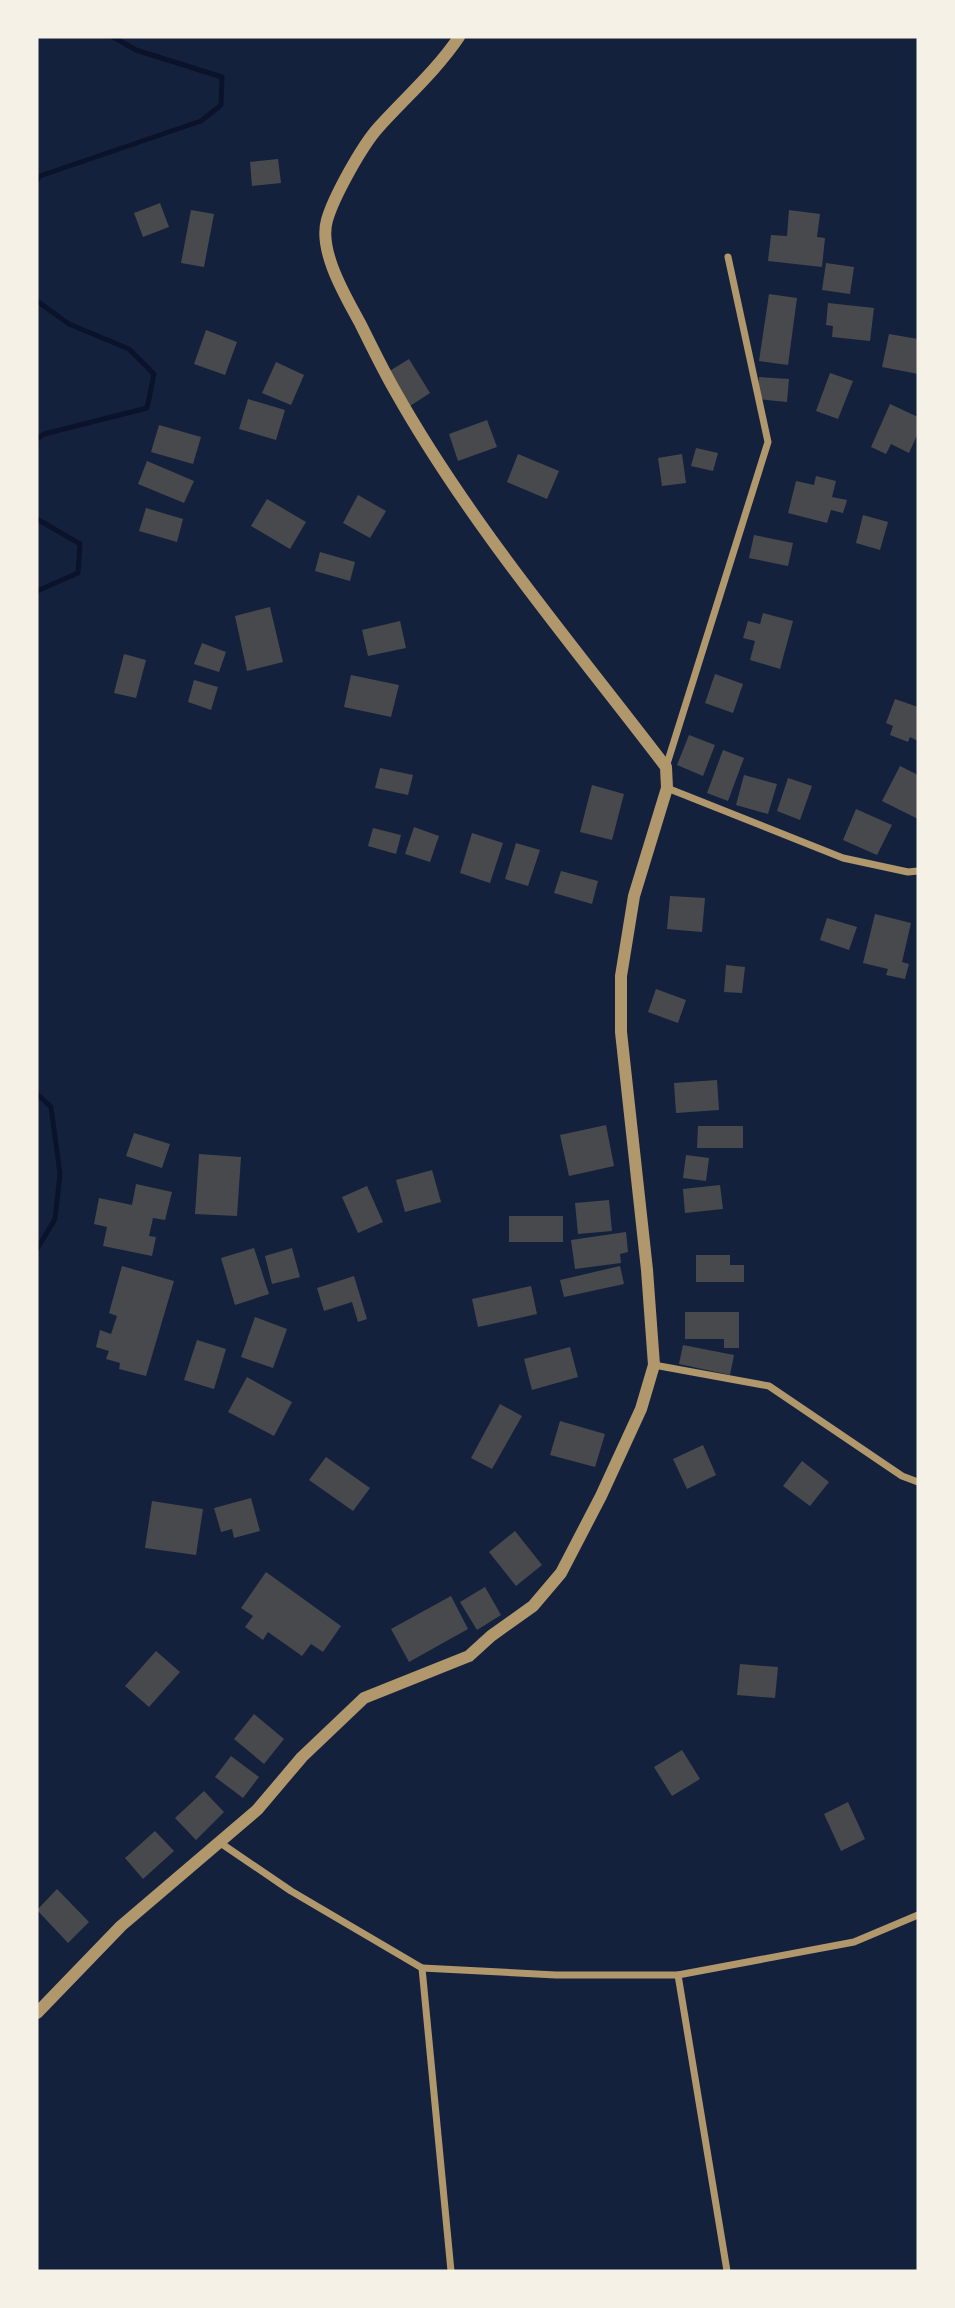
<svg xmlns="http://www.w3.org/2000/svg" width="955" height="2308" viewBox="0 0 955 2308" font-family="'Nunito Sans',sans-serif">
<rect width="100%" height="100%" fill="#14213d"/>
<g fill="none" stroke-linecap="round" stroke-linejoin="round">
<g stroke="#0b132b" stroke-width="5">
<polyline points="37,180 40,176 201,121 221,105 222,77 136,50 113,37"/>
<polyline points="37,301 69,324 129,349 154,374 147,408 44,434 37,439"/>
<polyline points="37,519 80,544 78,573 37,591"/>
<polyline points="37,1094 51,1107 60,1174 55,1219 37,1249"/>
</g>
</g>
<g fill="#48494c">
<polygon points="278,159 281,183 252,186 250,162"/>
<polygon points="160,203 169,227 143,237 134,213"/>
<polygon points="191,210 214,214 204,267 181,263"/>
<polygon points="789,210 820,214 817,237 825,238 822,267 768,261 771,235 787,236"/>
<polygon points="826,263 854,267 850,294 822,290"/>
<polygon points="769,294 797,298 788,365 759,361"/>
<polygon points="828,303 874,308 870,341 832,337 833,326 826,325"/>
<polygon points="206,330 237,342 225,375 194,364"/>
<polygon points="889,334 918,339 918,374 882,367"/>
<polygon points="409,359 430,393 410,406 388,372"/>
<polygon points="276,362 304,375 291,405 262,393"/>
<polygon points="830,373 853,381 838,419 816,411"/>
<polygon points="759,377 789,379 787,402 757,399"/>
<polygon points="248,399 285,410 276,440 239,429"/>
<polygon points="890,404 918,417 918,433 909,453 891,444 886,454 871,447"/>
<polygon points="487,420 497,447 458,461 449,434"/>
<polygon points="159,425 201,437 193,464 151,452"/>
<polygon points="696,448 718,453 713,471 691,466"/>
<polygon points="518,454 559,471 547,499 507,482"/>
<polygon points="682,454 686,483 662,486 658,458"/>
<polygon points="147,461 194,481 184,503 138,484"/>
<polygon points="816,476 836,481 832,497 847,500 843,513 831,510 827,523 788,513 796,481 814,485"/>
<polygon points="358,495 386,511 370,538 343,523"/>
<polygon points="267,499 306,522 290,549 251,526"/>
<polygon points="146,508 183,519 177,542 139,531"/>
<polygon points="863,515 888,522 880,550 856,543"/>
<polygon points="754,535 793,543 788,566 749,558"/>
<polygon points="320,552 355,562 350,581 315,571"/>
<polygon points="270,607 283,662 247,671 235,616"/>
<polygon points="763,613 793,621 780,669 750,660 755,641 743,638 748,621 760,624"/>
<polygon points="400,621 406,648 368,656 362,630"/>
<polygon points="202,643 226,652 219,672 194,664"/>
<polygon points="124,654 146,660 136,698 114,693"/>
<polygon points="715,674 743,684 733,713 705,703"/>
<polygon points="351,675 399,685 391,717 344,707"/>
<polygon points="194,680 218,687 211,710 188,702"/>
<polygon points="895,699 918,707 918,741 910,737 908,742 890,735 893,726 886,723"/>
<polygon points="689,735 715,745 703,776 677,765"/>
<polygon points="723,750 744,758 728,801 707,793"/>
<polygon points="900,766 918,775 918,819 882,801"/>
<polygon points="380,768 413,775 408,795 375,788"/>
<polygon points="744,775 777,784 768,814 736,805"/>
<polygon points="788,778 812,786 800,820 777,811"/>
<polygon points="592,785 624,794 612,840 580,832"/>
<polygon points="856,809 892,825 877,855 843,840"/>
<polygon points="414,827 439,836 430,862 405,854"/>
<polygon points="373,828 401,835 396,854 368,846"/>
<polygon points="472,833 503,843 490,883 460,873"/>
<polygon points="516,843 540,850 528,886 505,879"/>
<polygon points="561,871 598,881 592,904 554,893"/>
<polygon points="670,896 705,898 702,932 667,929"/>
<polygon points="875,914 911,923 902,962 909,964 905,979 886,975 888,969 863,963"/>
<polygon points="827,918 857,927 849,950 820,940"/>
<polygon points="726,965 745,967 742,993 724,992"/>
<polygon points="656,989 686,1000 678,1023 648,1012"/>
<polygon points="717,1080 719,1110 676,1113 674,1083"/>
<polygon points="606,1125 614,1166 569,1176 560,1135"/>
<polygon points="698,1126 743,1126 743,1148 697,1148"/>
<polygon points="134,1133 170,1144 162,1168 126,1156"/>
<polygon points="199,1154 241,1157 237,1216 195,1214"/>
<polygon points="686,1155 709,1158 706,1181 683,1178"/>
<polygon points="432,1170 441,1202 405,1212 396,1180"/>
<polygon points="136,1184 172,1192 165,1220 153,1218 149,1236 156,1237 152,1256 103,1246 107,1227 94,1224 99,1198 132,1205"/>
<polygon points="720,1185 723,1209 685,1213 683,1189"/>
<polygon points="367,1186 383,1222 358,1233 342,1197"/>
<polygon points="609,1200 612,1231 578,1234 575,1203"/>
<rect x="509" y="1216" width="54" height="26"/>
<polygon points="626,1232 628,1252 620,1254 621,1263 575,1269 571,1240"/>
<polygon points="254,1248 269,1294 235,1305 221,1258"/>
<polygon points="292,1248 300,1277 272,1284 265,1256"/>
<polygon points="696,1255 730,1255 730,1265 744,1265 744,1282 696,1282"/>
<polygon points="122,1266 174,1281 146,1376 119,1369 120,1363 106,1359 109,1351 96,1347 100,1330 111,1334 117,1316 109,1313"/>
<polygon points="620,1266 624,1284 564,1297 560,1280"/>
<polygon points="354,1276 367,1319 358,1322 352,1302 324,1311 317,1288"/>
<polygon points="531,1286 537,1314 478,1327 472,1299"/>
<polygon points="685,1312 739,1312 739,1348 724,1348 724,1339 685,1339"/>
<polygon points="255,1317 287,1329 273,1368 241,1357"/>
<polygon points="197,1340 226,1349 214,1389 184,1380"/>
<polygon points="683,1345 734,1355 730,1375 679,1364"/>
<polygon points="570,1347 578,1377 532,1390 524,1359"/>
<polygon points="247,1377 292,1402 274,1436 228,1412"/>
<polygon points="500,1404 522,1416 492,1469 471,1458"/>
<polygon points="560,1421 605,1434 595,1467 550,1455"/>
<polygon points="703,1445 716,1475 687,1489 673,1459"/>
<polygon points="326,1457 370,1488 353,1511 309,1480"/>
<polygon points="802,1461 829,1482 810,1506 783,1486"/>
<polygon points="251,1498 260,1531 234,1538 232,1529 221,1532 214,1508"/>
<polygon points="152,1501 203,1509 196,1555 145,1548"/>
<polygon points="515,1531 542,1565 516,1586 489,1552"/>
<polygon points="266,1572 341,1626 323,1652 311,1644 302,1656 268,1632 263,1640 245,1627 253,1616 241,1608"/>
<polygon points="485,1587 501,1615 477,1630 460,1602"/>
<polygon points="451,1596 468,1629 409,1662 391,1629"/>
<polygon points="156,1651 180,1672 149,1707 125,1686"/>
<polygon points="740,1664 778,1667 775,1698 737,1695"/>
<polygon points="254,1714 284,1739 264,1764 234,1739"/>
<polygon points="682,1750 700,1779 672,1796 654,1767"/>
<polygon points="231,1756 259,1777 243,1798 215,1777"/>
<polygon points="204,1791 224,1812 196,1840 175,1818"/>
<polygon points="848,1802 865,1839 841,1851 824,1814"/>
<polygon points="155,1831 174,1851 143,1879 125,1858"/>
<polygon points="57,1889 89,1922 68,1943 37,1910"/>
</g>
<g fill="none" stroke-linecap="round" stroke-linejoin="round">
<g stroke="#b1986c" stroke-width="7">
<polyline points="666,767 768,442 728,257"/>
<polyline points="667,788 843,858 908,872 918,871"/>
<polyline points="654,1365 769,1386 902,1476 918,1482"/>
<polyline points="219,1842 291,1891 422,1968 451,2271"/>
<polyline points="422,1968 556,1975 678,1975 854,1942 918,1915"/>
<polyline points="678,1975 727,2271"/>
</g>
<path stroke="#b1986c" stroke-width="12" d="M37 2013 121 1926 257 1810 302 1757 364 1698 469 1656 491 1636 533 1606 561 1573 601 1496 641 1409 654 1365 647 1270 621 1032V976L634 896 667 788 666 767C573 645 469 523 394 389 382 368 371 345 360 323 346 297 318 251 327 220 334 196 362 146 378 128 405 98 436 71 459 37"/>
</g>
<rect width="955" height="2308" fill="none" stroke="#f6f1e7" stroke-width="77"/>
</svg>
